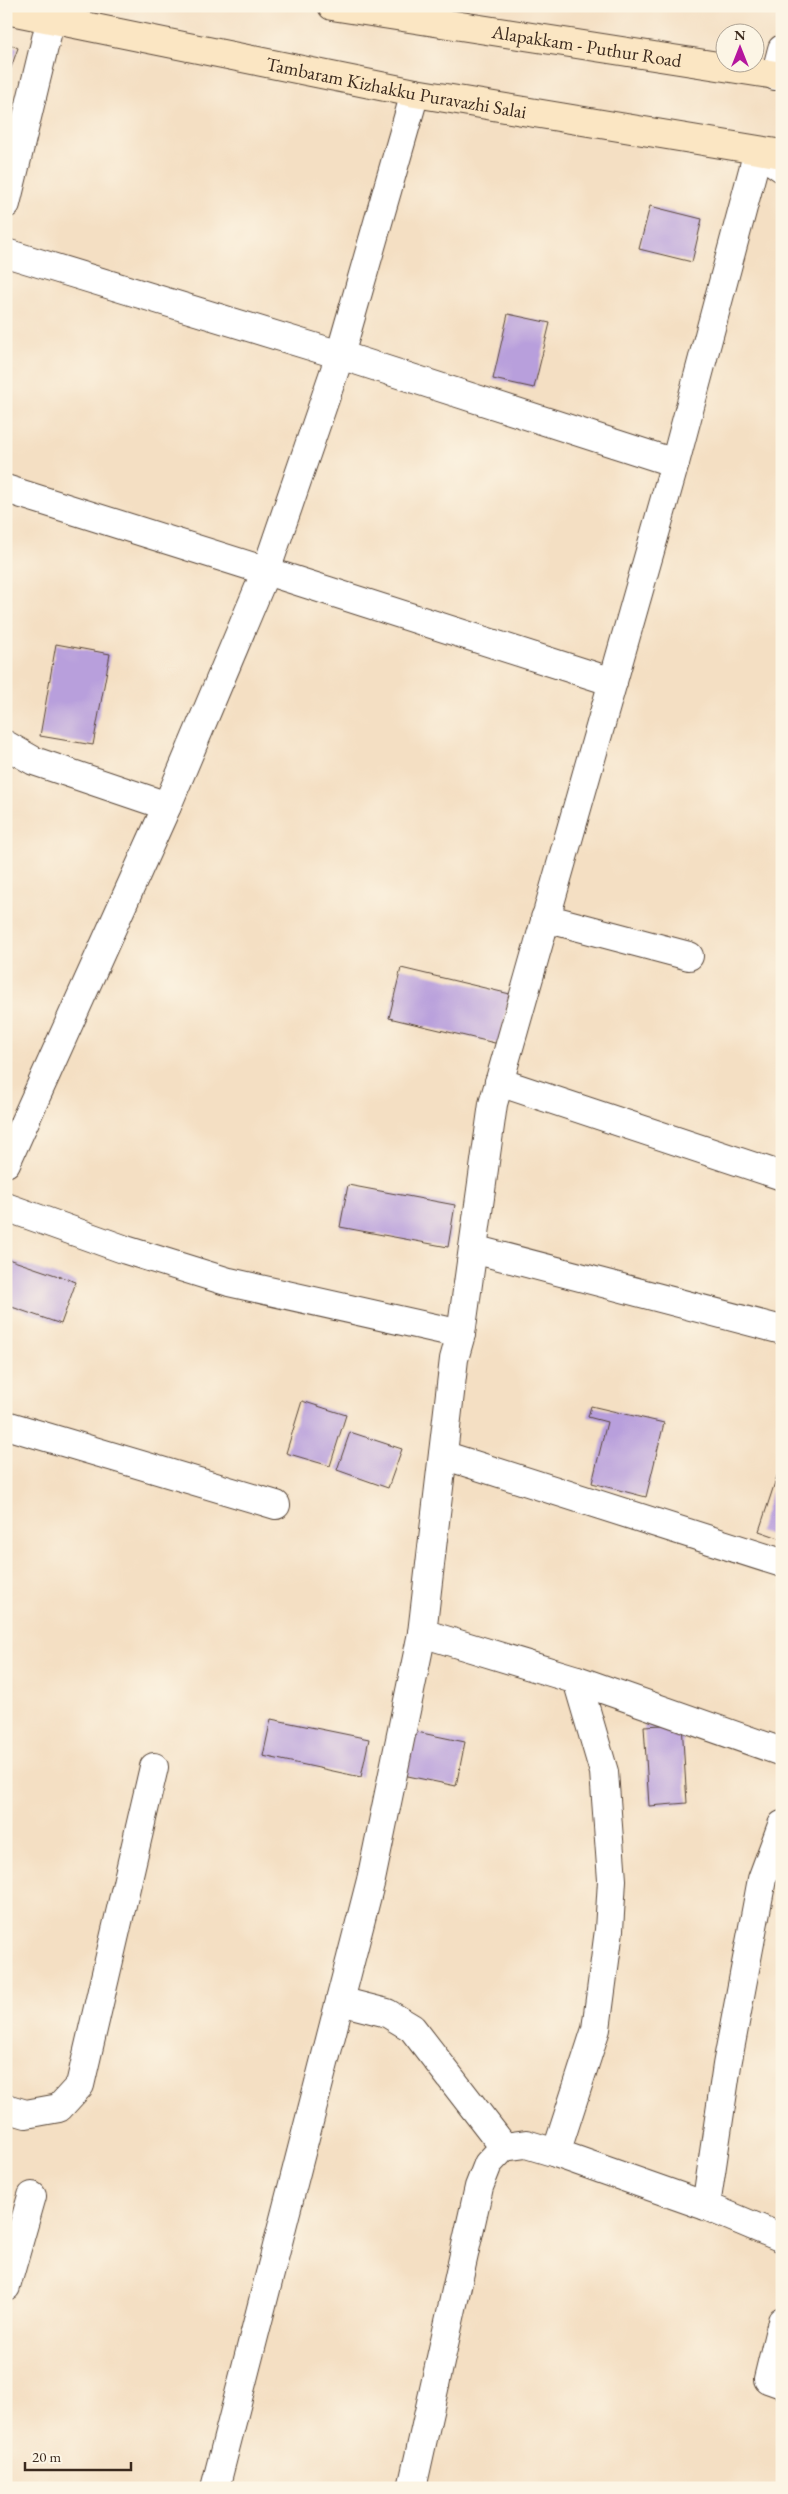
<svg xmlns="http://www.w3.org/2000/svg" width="788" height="2494" viewBox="0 0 788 2494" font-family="'EB Garamond',serif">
<rect width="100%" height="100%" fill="#fcf5e5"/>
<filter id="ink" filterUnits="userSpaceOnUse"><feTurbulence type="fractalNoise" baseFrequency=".02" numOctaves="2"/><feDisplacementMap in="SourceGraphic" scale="10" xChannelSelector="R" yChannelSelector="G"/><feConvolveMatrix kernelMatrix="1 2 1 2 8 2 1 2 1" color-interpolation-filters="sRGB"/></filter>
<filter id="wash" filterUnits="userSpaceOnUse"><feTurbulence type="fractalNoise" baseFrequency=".0096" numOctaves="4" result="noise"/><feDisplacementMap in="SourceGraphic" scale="20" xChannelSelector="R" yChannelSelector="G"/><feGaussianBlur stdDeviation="1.12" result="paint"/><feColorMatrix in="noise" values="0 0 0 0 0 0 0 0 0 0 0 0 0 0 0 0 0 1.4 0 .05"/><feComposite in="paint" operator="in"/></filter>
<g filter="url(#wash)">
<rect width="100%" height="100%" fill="#f4dfc3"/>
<g id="blocks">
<g fill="#b89fdc">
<polygon points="6,42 18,48 8,76 6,76"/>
<polygon points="650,206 702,219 692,262 639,249"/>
<polygon points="508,314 550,323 534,388 493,379"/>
<polygon points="56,644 110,654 93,745 40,736"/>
<polygon points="401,968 510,994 499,1044 389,1018"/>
<polygon points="348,1185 455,1205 448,1247 340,1227"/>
<polygon points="8,1259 76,1282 61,1324 6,1305 6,1265"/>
<polygon points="302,1401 346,1415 330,1466 286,1453"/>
<polygon points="591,1406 664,1423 646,1497 592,1483 607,1422 588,1417"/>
<polygon points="350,1432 402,1449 388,1488 337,1470"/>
<polygon points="781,1464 782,1464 782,1539 759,1531"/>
<polygon points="271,1719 369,1739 361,1777 263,1756"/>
<polygon points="682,1724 687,1803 649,1806 644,1726"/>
<polygon points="412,1731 465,1742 456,1786 403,1775"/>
</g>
</g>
</g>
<g filter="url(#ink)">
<use href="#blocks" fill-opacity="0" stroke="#574537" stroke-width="1"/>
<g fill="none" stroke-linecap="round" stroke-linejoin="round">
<defs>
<g id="minor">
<polyline points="775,76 782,49"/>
<polyline points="415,93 340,355 266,571 613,682"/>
<polyline points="6,204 51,18"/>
<polyline points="6,253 340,355 675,463"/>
<polyline points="6,489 266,571 167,806 6,1163"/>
<polyline points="6,745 34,761 167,806"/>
<polyline points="545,918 689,956"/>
<polyline points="499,1082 782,1176"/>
<polyline points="6,1207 126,1250 229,1282 461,1334"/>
<polyline points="473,1249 782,1330"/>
<polyline points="6,1425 276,1505"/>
<polyline points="443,1455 782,1563"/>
<polyline points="422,1633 577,1680 782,1752"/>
<polyline points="340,2001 387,2013 412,2028 504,2147"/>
<polyline points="6,2108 26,2114 59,2108 80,2085 154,1767"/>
<polyline points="556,2153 596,2029 609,1930 612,1880 604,1772 577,1680"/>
<polyline points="706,2206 727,2065 762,1879 782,1825"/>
<polyline points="6,2287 32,2196"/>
<polyline points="782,2321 768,2379 782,2384"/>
<polyline points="215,2488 371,1880 422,1633 454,1359 461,1334 493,1104 675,463 758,151 782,168"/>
<polyline points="412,2488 479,2187 488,2164 504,2147 526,2144 556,2153 706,2206 782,2238"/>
</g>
<g id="secondary">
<path id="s1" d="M332 6 782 76"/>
<path id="s2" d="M6 10 415 93 782 154"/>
</g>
</defs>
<use href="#minor" stroke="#574537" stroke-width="30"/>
<use href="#secondary" stroke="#574537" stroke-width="30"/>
<use href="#minor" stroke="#fff" stroke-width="28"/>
<use href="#secondary" stroke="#fbe6c3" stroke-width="28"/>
</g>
</g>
<g text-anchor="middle" stroke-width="4" stroke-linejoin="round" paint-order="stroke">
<g font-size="19" fill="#3b2a1e" stroke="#fcf5e5">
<text dy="7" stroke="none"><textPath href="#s1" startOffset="258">Alapakkam - Puthur Road</textPath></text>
<text dy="7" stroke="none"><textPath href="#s2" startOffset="398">Tambaram Kizhakku Puravazhi Salai</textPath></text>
</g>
</g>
<rect width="788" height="2494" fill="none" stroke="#fcf5e5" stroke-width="25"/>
<g transform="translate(740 48)"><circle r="24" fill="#fcf5e5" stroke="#afa495"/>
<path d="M0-4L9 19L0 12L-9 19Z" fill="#b5179e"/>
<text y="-8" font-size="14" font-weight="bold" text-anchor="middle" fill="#3b2a1e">N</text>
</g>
<path d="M25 2462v8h106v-8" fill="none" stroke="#3b2a1e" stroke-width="2.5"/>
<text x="32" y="2462" font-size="15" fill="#3b2a1e" stroke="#fcf5e5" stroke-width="4" paint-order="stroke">20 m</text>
</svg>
